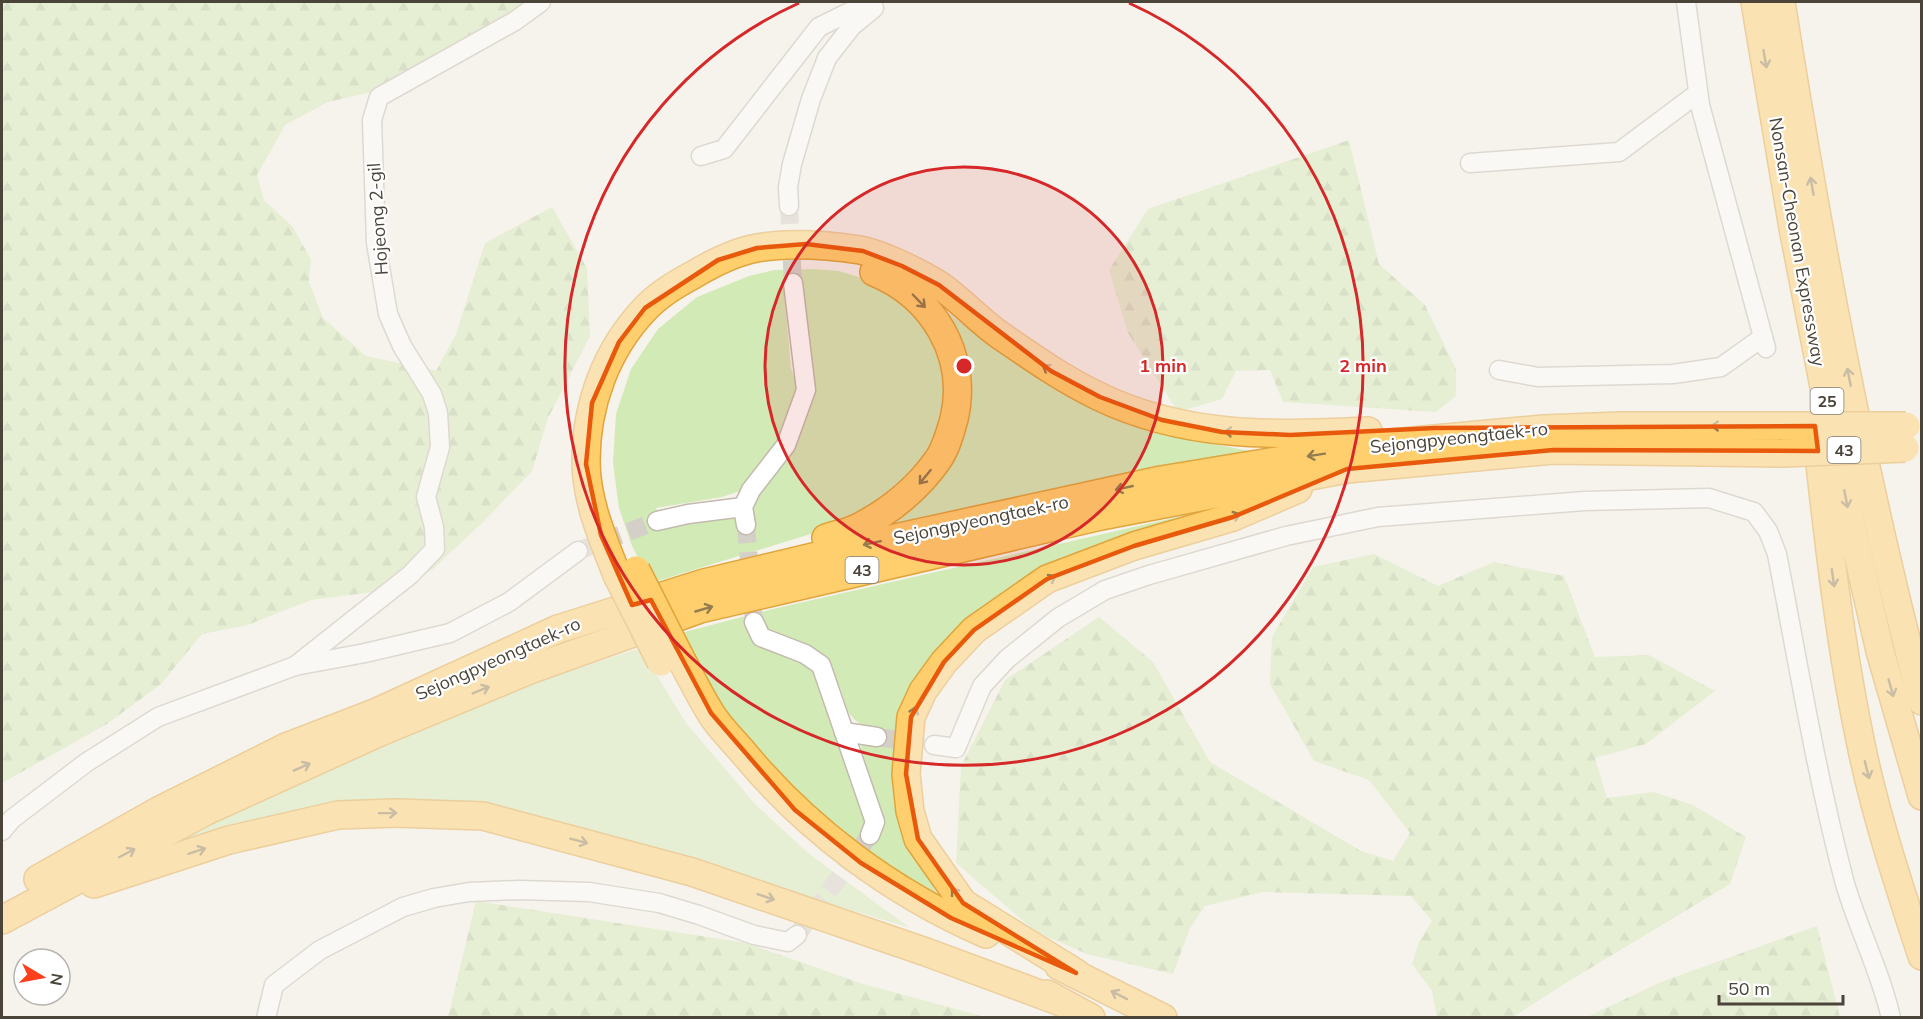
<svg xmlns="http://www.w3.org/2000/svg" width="1923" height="1019" viewBox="0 0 1923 1019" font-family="Mulish,sans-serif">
<defs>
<pattern id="forest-firs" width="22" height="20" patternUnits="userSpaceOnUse" patternTransform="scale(1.5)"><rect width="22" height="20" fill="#d2eab5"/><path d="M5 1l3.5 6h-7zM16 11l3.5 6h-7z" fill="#b6ca9c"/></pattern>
</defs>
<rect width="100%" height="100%" fill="#f6f3ec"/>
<g fill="#d2eab5" fill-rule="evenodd">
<path d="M814 269 839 271 862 278 893 291 918 311 944 357 946 421 916 477 856 520 651 583 632 546 619 508 613 463 616 414 631 369 658 329 697 297 749 276 774 270ZM802 289 814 393 752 501 730 513 662 522 656 508 722 497 743 490 785 431 798 389 791 368 784 291Z"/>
<polygon points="929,297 957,320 1058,391 1164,435 1250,451 883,529 960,443"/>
<path d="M1226 506 1071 561 913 692 917 855 943 906 873 861 803 799 725 712 681 633 773 609ZM749 625C763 630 824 661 831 671 852 699 835 717 877 731L875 746 869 742 862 745 860 753 873 839 861 830 865 822V812L814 669 802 658Z"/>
<polygon points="640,648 686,723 756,805 808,853 910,928 553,820 487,806 338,801 144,855 265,795 495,696"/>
</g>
<g fill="url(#forest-firs)">
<polygon points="2,2 536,2 528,20 433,78 328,102 285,125 257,175 264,200 293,227 311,260 309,282 323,318 366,356 436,371 456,334 485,243 552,207 587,268 590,336 548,418 532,471 485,520 433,569 404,588 311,600 248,625 202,634 161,684 107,724 2,783"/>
<polygon points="1349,140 1379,264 1425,305 1456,369 1456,396 1436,412 1283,402 1270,370 1236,371 1222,399 1178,412 1128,333 1109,270 1148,209"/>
<polygon points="1374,554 1438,586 1494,562 1564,576 1595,657 1649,655 1715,691 1646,744 1595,758 1607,798 1654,792 1693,805 1746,837 1730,884 1564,984 1513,1017 1437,1018 1432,991 1412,964 1419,942 1432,921 1411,896 1262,892 1205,906 1190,928 1173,974 1087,954 1036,932 956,863 961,766 1005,680 1099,617 1153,662 1210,762 1361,851 1393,861 1410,833 1369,780 1314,761 1270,684 1272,637 1313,567"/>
<polygon points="476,901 746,943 863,984 985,1017 448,1017"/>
<polygon points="1817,926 1840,1017 1587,1017 1661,982"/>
</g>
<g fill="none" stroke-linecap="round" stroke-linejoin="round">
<g stroke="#d4d0c8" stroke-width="18" stroke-dasharray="18 9" stroke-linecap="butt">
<polyline points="789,206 793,283"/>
<polyline points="746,525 754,622"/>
<polyline points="578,551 657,521"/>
<polyline points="877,737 934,745"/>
<polyline points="797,935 870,835"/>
</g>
<defs>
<g id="minor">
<polyline points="1686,2 1700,105 1766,348"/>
<polyline points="701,156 724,149 819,27 870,2"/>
<polyline points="1470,163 1619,152 1698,93"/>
<polyline points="789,206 788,187 792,164 811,99 827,58 852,26 874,8"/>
<polyline points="1499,370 1538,377 1673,374 1721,367 1763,337"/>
<polyline points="657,521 688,514 743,507"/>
<polyline points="746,525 743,507 751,490 786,445 806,390 793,283"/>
<polyline points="754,622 761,637 805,654 821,665 875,822 870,835"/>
<polyline points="295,666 410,575 435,549 434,527 426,497 440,447 438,413 432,394 402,346 388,314 376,243 372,120 379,97 515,21 541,2"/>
<polyline points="844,732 877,737"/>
<path d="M934 745 956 748 982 686 1007 659 1058 618 1105 590 1149 575 1286 536 1378 517 1585 501 1709 498 1754 512 1768 531 1777 554C1798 663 1816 773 1844 880 1857 927 1880 969 1891 1018"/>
<polyline points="2,831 12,819 87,762 158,717 295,666 365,653 450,633 509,602 578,551"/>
<polyline points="266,1018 274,985 320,950 403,907 434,898 469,892 519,890 589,892 659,903 699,915 754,935 788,942 797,935"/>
</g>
<g id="highway">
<polyline points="1755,2 1793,228 1850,520 1880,651 1922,796"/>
<path d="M1781 2C1818 236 1861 471 1922 701"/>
<path d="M1816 428C1828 538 1840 647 1863 754 1878 823 1900 889 1922 956"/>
<path d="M826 538C838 534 851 532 861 526 890 511 918 488 937 461 946 449 950 433 954 419 969 356 933 296 874 272"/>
<path d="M617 575C603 539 586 501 586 461 586 405 606 350 645 309 658 295 676 284 693 275 713 263 734 252 757 248 791 242 827 245 860 250 882 254 920 273 939 285 961 300 979 321 1001 336 1033 358 1063 379 1098 396 1184 438 1275 436 1368 431"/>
<path d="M679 655C689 674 699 694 710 712 718 726 731 738 742 751 807 830 892 893 986 934"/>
<polyline points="38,879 158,811 286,747 377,712 558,629 704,583 863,545 1161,480 1380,444 1543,429 1620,426 1778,426"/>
<polyline points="94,884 229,840 338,815 396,813 483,816 692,872 926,952 1061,1002"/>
<polyline points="2,920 206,811 378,733 532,669 700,609 1101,516 1347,469 1553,450 1783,453"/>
<polyline points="1059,966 1163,1018"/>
<polyline points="1076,973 963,903 918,839 910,811 906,774 911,717 923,691 944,662 974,630 1047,579 1134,546 1233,517 1298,489"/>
<polyline points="1047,994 1091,1018"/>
</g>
</defs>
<use href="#minor" stroke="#c2bbae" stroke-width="21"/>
<use href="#highway" stroke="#e0a43c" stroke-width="30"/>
<use href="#minor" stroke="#fff" stroke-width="18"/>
<use href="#highway" stroke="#ffcf6e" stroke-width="27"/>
<defs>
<g id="highway-bridge">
<polyline points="1778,426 1906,426"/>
<polyline points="1783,453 1905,448"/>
<polyline points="636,570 679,655"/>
<polyline points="617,575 661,662"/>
</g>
</defs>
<use href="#highway-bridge" stroke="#e0a43c" stroke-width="30" stroke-linecap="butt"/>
<use href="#highway-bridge" stroke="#ffcf6e" stroke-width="27"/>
</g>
<defs><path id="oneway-shaft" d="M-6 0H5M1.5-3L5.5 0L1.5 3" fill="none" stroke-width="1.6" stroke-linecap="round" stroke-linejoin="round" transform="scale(1.5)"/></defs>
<g stroke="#937c4e">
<use href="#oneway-shaft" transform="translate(1765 59) rotate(80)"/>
<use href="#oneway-shaft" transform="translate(1812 186) rotate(-100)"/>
<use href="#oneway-shaft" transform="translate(919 301) rotate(46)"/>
<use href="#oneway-shaft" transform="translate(1050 370) rotate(-148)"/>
<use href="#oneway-shaft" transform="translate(1849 377) rotate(-101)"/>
<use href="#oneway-shaft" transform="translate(1720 426) rotate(-180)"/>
<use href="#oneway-shaft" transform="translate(1233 432) rotate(-177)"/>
<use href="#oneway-shaft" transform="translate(1316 455) rotate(171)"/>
<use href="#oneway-shaft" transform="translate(925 477) rotate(129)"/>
<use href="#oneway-shaft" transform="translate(1124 488) rotate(167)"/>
<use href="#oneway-shaft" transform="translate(1846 499) rotate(79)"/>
<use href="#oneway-shaft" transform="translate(1232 517) rotate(-19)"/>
<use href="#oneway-shaft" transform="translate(872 543) rotate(168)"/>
<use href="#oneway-shaft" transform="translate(1833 578) rotate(82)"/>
<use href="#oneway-shaft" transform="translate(1048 580) rotate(-28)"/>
<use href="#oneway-shaft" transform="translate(704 609) rotate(-16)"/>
<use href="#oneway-shaft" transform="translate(1891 688) rotate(74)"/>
<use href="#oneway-shaft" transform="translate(481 690) rotate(-22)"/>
<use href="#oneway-shaft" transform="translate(913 715) rotate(-71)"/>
<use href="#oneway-shaft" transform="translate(302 767) rotate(-24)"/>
<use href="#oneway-shaft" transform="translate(1867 770) rotate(76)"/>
<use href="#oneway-shaft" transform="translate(388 813) rotate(-1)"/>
<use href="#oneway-shaft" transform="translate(579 841) rotate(15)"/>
<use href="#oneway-shaft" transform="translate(197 851) rotate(-18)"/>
<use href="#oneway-shaft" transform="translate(127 853) rotate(-28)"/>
<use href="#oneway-shaft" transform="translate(957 895) rotate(-128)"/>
<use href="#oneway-shaft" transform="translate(766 897) rotate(19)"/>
<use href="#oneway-shaft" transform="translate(1119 995) rotate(-153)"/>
</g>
<path d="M0 0H1923V1019H0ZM806 244 863 251 902 266 939 285 1051 371 1100 397 1162 420 1222 432 1290 435 1435 428 1815 426 1818 451 1553 450 1347 469 1233 517 1134 546 1047 579 974 630 944 662 911 717 906 774 918 839 963 903 1076 973 951 918 861 863 795 810 711 713 651 600 632 605 601 535 586 464 592 403 619 342 645 308 718 260 757 248Z" fill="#f6f3ec" fill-opacity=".55" fill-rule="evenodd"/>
<path fill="none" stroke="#e8590c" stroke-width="4.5" stroke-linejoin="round" d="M806 244 863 251 902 266 939 285 1051 371 1100 397 1162 420 1222 432 1290 435 1435 428 1815 426 1818 451 1553 450 1347 469 1233 517 1134 546 1047 579 974 630 944 662 911 717 906 774 918 839 963 903 1076 973 951 918 861 863 795 810 711 713 651 600 632 605 601 535 586 464 592 403 619 342 645 308 718 260 757 248Z"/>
<circle cx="964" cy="366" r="199" fill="#d62828" fill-opacity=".12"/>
<g fill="none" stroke="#d62828" stroke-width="3">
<circle cx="964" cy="366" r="199"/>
<path d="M1129 3A399 399 0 1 1 799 3"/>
</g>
<g text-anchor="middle" stroke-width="4.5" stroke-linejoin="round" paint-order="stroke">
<g fill="#fff" stroke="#817c74" stroke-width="1.5">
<rect x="1810.5" y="388" width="33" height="26" rx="4.5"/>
<rect x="1827.5" y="437" width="33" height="26" rx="4.5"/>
<rect x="845.5" y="557" width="33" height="26" rx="4.5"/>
</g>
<g font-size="16" font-weight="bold" fill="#4b4439">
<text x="1827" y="407">25</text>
<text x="1844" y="456">43</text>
<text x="862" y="576">43</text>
</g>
<g font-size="18" fill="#4b4439" stroke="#fff">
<text transform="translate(378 219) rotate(-94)" y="6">Hojeong 2-gil</text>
<text transform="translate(1797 242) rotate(80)" y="6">Nonsan-Cheonan Expressway</text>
<text transform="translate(1459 438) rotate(-6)" y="6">Sejongpyeongtaek-ro</text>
<text transform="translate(981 520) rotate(-12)" y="6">Sejongpyeongtaek-ro</text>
<text transform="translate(498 659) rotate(-24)" y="6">Sejongpyeongtaek-ro</text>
</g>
</g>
<circle cx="964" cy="366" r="9" fill="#d62828" stroke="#fff" stroke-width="3"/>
<g font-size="18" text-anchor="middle" font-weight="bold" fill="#d62828" stroke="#fff" stroke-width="4.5" stroke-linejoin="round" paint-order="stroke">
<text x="1163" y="372">1 min</text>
<text x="1363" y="372">2 min</text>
</g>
<rect width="1923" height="1019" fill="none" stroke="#4b4439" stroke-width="6"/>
<g transform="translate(42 977) rotate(100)"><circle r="28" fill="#ffffff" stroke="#b7b4b0" stroke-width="1.5"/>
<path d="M0-4.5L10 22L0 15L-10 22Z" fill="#fc3f1d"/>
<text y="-9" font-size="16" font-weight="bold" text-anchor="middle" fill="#4b4439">N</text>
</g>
<path d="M1719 995v9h124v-9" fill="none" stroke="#4b4439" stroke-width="3"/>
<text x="1728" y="995" font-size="18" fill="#4b4439" stroke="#ffffff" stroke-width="4.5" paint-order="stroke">50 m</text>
</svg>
